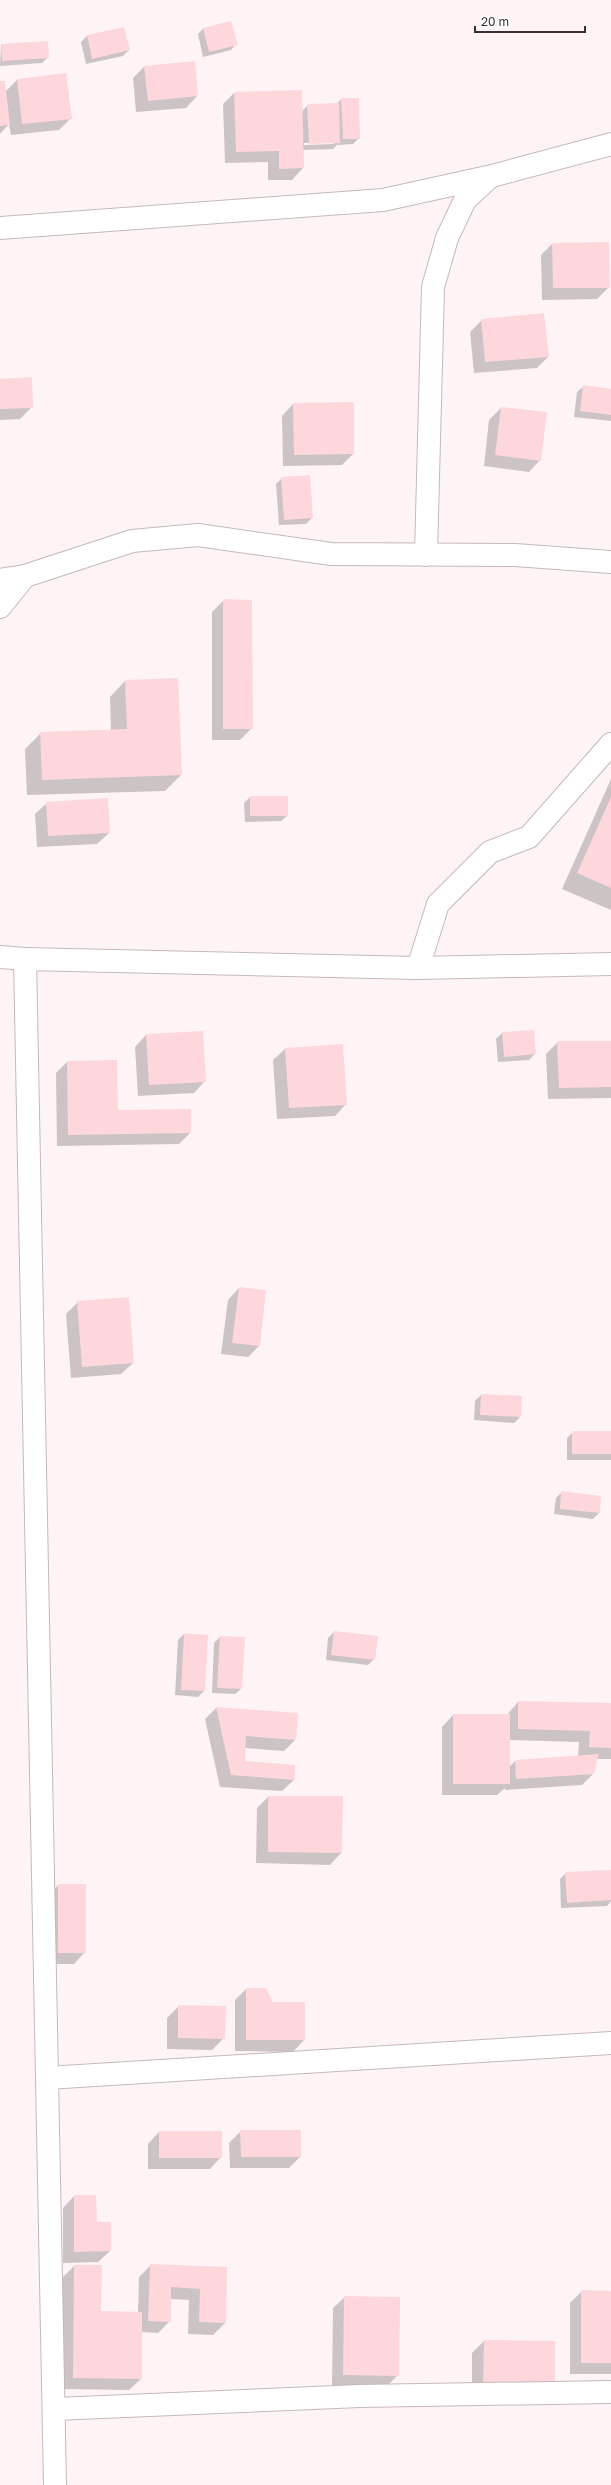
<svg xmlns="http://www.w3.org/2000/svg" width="611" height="2485" viewBox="0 0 611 2485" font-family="'Golos Text',sans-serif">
<rect width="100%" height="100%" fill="#fff4f5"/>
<g fill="#0003" fill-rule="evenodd">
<polygon points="203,29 236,44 231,50 203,57 198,34"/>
<polygon points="87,36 129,50 123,56 86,64 81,42"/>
<polygon points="1,45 48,57 42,63 0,66"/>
<polygon points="194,62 197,96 186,108 136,112 133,78 144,67"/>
<polygon points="65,74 71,118 59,130 11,135 9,124 0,134 0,82 5,92 17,80"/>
<path d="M234 93 301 112 308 105 336 104 342 99 359 138 353 144 337 145 333 149 303 150V168L292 180H268V162L225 163 223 104ZM334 142V144L304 145V143Z"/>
<polygon points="552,244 609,287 597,299 542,300 541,255"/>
<polygon points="482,320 548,357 537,368 474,373 470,332"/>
<polygon points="0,380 32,407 20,419 0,420"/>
<polygon points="583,387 611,390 611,421 574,417 577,392"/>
<polygon points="293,404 353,454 342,465 283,466 282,416"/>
<polygon points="501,408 540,460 529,472 484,466 489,420"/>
<polygon points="282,478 312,518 306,524 279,525 276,484"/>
<polygon points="224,600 252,728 240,740 212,740 212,612"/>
<polygon points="125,681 181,775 165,791 27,795 25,749 41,733 111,731 110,697"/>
<polygon points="611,779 611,910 562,889"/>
<polygon points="250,797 287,816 281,821 245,822 244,803"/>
<polygon points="47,803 109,833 97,844 37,847 35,814"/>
<polygon points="533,1031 535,1054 529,1060 498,1062 496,1039 502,1033"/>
<polygon points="146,1035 205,1081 194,1093 138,1096 135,1047"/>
<polygon points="558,1042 611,1042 611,1098 548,1099 546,1054"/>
<polygon points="342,1045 346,1104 335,1116 277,1119 273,1060 285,1049"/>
<polygon points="67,1062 117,1111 190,1133 179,1144 57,1146 56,1073"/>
<polygon points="239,1288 265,1291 259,1346 248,1357 221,1354 228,1300"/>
<polygon points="78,1302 133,1363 121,1374 71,1378 66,1314"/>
<polygon points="481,1395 521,1396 520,1417 514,1423 474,1420 475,1401"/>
<polygon points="573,1432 611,1432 611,1460 567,1460 567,1438"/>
<polygon points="562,1492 600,1497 599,1513 593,1519 554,1514 556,1498"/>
<polygon points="334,1632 374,1659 368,1665 326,1660 328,1638"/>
<polygon points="184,1634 204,1691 198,1697 175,1695 178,1640"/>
<polygon points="220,1637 241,1689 235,1694 212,1693 214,1643"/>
<path d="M518 1702 611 1704V1759H597L593 1774 582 1785 505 1790V1788L497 1795H442V1727L453 1715H507ZM509 1740 579 1742 578 1756 515 1761 509 1767Z"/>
<polygon points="216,1708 295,1740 284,1751 245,1748 244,1762 294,1780 282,1791 220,1787 205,1719"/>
<polygon points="268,1797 342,1797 341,1853 330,1865 256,1863 257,1808"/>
<polygon points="611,1871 611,1901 607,1906 561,1908 560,1879 566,1873"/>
<polygon points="58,1885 85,1952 74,1964 47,1964 47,1897"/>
<polygon points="246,1989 272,2003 304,2003 304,2040 293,2052 235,2051 235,2000"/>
<polygon points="179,2006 224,2038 212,2050 167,2049 167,2018"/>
<polygon points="241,2131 300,2157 289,2168 230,2168 229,2143"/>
<polygon points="159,2132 221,2157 210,2169 148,2169 148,2144"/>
<polygon points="74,2196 96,2223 110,2251 98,2262 63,2263 63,2208"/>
<polygon points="151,2265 226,2268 225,2323 213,2335 188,2334 189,2300 170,2299 170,2321 158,2333 141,2332 141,2379 129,2390 62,2389 63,2277 74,2266 100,2312 138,2313 139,2277"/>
<polygon points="582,2291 611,2292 611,2374 570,2374 570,2303"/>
<polygon points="345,2297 398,2375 386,2387 332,2386 333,2308"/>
<polygon points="484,2341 554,2342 472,2398 472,2353"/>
</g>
<g fill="#fdd7db">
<polygon points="231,21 238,45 209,52 203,28"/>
<polygon points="124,27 130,50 92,59 87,35"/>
<polygon points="48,41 49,58 2,61 1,44"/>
<polygon points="195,61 198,96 148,101 144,66"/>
<polygon points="66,73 72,119 22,124 17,79"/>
<polygon points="0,81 5,81 10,125 0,126"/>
<polygon points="302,90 304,168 279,169 279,151 236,152 234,92"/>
<polygon points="341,98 359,98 360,139 343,139"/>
<polygon points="339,103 340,143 309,144 307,104"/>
<polygon points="609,242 610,288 553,288 552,243"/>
<polygon points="544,313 549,357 485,362 481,319"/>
<polygon points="32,377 33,408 0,409 0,379"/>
<polygon points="583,385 611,389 611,415 580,411"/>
<polygon points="354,402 354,454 294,455 293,403"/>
<polygon points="501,407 547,412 541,461 495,455"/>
<polygon points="310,475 313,518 284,520 281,477"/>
<polygon points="223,599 252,600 253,729 223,729"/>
<polygon points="178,678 182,775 42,780 40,732 127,729 125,680"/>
<rect x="250" y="796" width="38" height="20"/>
<polygon points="611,797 611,888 577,873"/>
<polygon points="108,798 110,833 48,836 46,802"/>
<polygon points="534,1030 536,1054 504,1057 502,1032"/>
<polygon points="203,1031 206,1082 149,1085 146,1034"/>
<polygon points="557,1041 611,1041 611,1087 559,1088"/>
<polygon points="343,1044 347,1105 289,1108 285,1048"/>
<polygon points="117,1060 118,1110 191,1109 191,1133 68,1135 67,1061"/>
<polygon points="239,1287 266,1290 260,1346 232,1343"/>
<polygon points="129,1297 134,1363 82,1367 77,1301"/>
<polygon points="481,1394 522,1396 521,1417 480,1415"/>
<rect x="572" y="1431" width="39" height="23"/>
<polygon points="561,1491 601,1496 600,1513 560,1509"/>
<polygon points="334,1631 378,1636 375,1660 331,1655"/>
<polygon points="184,1633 208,1635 205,1691 181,1690"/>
<polygon points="220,1636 245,1637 242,1689 217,1688"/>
<polygon points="518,1701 611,1703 611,1748 589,1747 590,1731 518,1729"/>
<polygon points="216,1707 298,1713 296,1740 246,1736 245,1761 295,1765 295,1780 231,1775"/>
<rect x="453" y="1714" width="57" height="70"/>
<polygon points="599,1754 594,1774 516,1779 515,1760"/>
<polygon points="268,1796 343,1796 342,1853 268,1852"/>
<polygon points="611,1870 611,1900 567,1903 565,1872"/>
<rect x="58" y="1884" width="28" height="69"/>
<polygon points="246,1988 266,1988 273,2002 305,2002 305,2040 246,2040"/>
<polygon points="178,2005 226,2006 225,2039 178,2038"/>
<polygon points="240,2130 301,2130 301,2157 241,2157"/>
<rect x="159" y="2131" width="63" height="27"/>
<polygon points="74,2195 96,2195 97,2222 111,2222 111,2251 74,2252"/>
<polygon points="150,2264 227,2267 226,2323 199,2322 200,2289 171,2287 171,2322 148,2321"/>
<polygon points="74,2265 102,2265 101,2311 142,2312 142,2379 73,2378"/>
<polygon points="581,2290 611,2291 611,2363 581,2363"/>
<polygon points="344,2296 400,2297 399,2376 343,2375"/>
<polygon points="484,2340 555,2341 555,2387 483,2387"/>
</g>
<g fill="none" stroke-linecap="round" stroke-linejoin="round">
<defs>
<g id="street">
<polyline points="0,228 383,200 492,176 611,144"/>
<polyline points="426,555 433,287 447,238 465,200 490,177"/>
<polyline points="0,580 25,576 132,541 198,535 331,554 515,555 611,562"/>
<polyline points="0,607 25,576"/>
<polyline points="0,957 25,959"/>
<polyline points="418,968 438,904 490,852 529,837 611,744"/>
<polyline points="47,2078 611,2043"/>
<polyline points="55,2409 360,2396 611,2392"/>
<polyline points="55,2485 25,959 418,968 611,964"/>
</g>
</defs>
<use href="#street" stroke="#c5b8b9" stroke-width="24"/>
<use href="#street" stroke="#fff" stroke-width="22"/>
</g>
<path d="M475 26v6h110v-6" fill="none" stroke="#363131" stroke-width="2"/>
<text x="481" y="26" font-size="12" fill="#363131" stroke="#ffffff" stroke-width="3" paint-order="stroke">20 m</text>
</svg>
